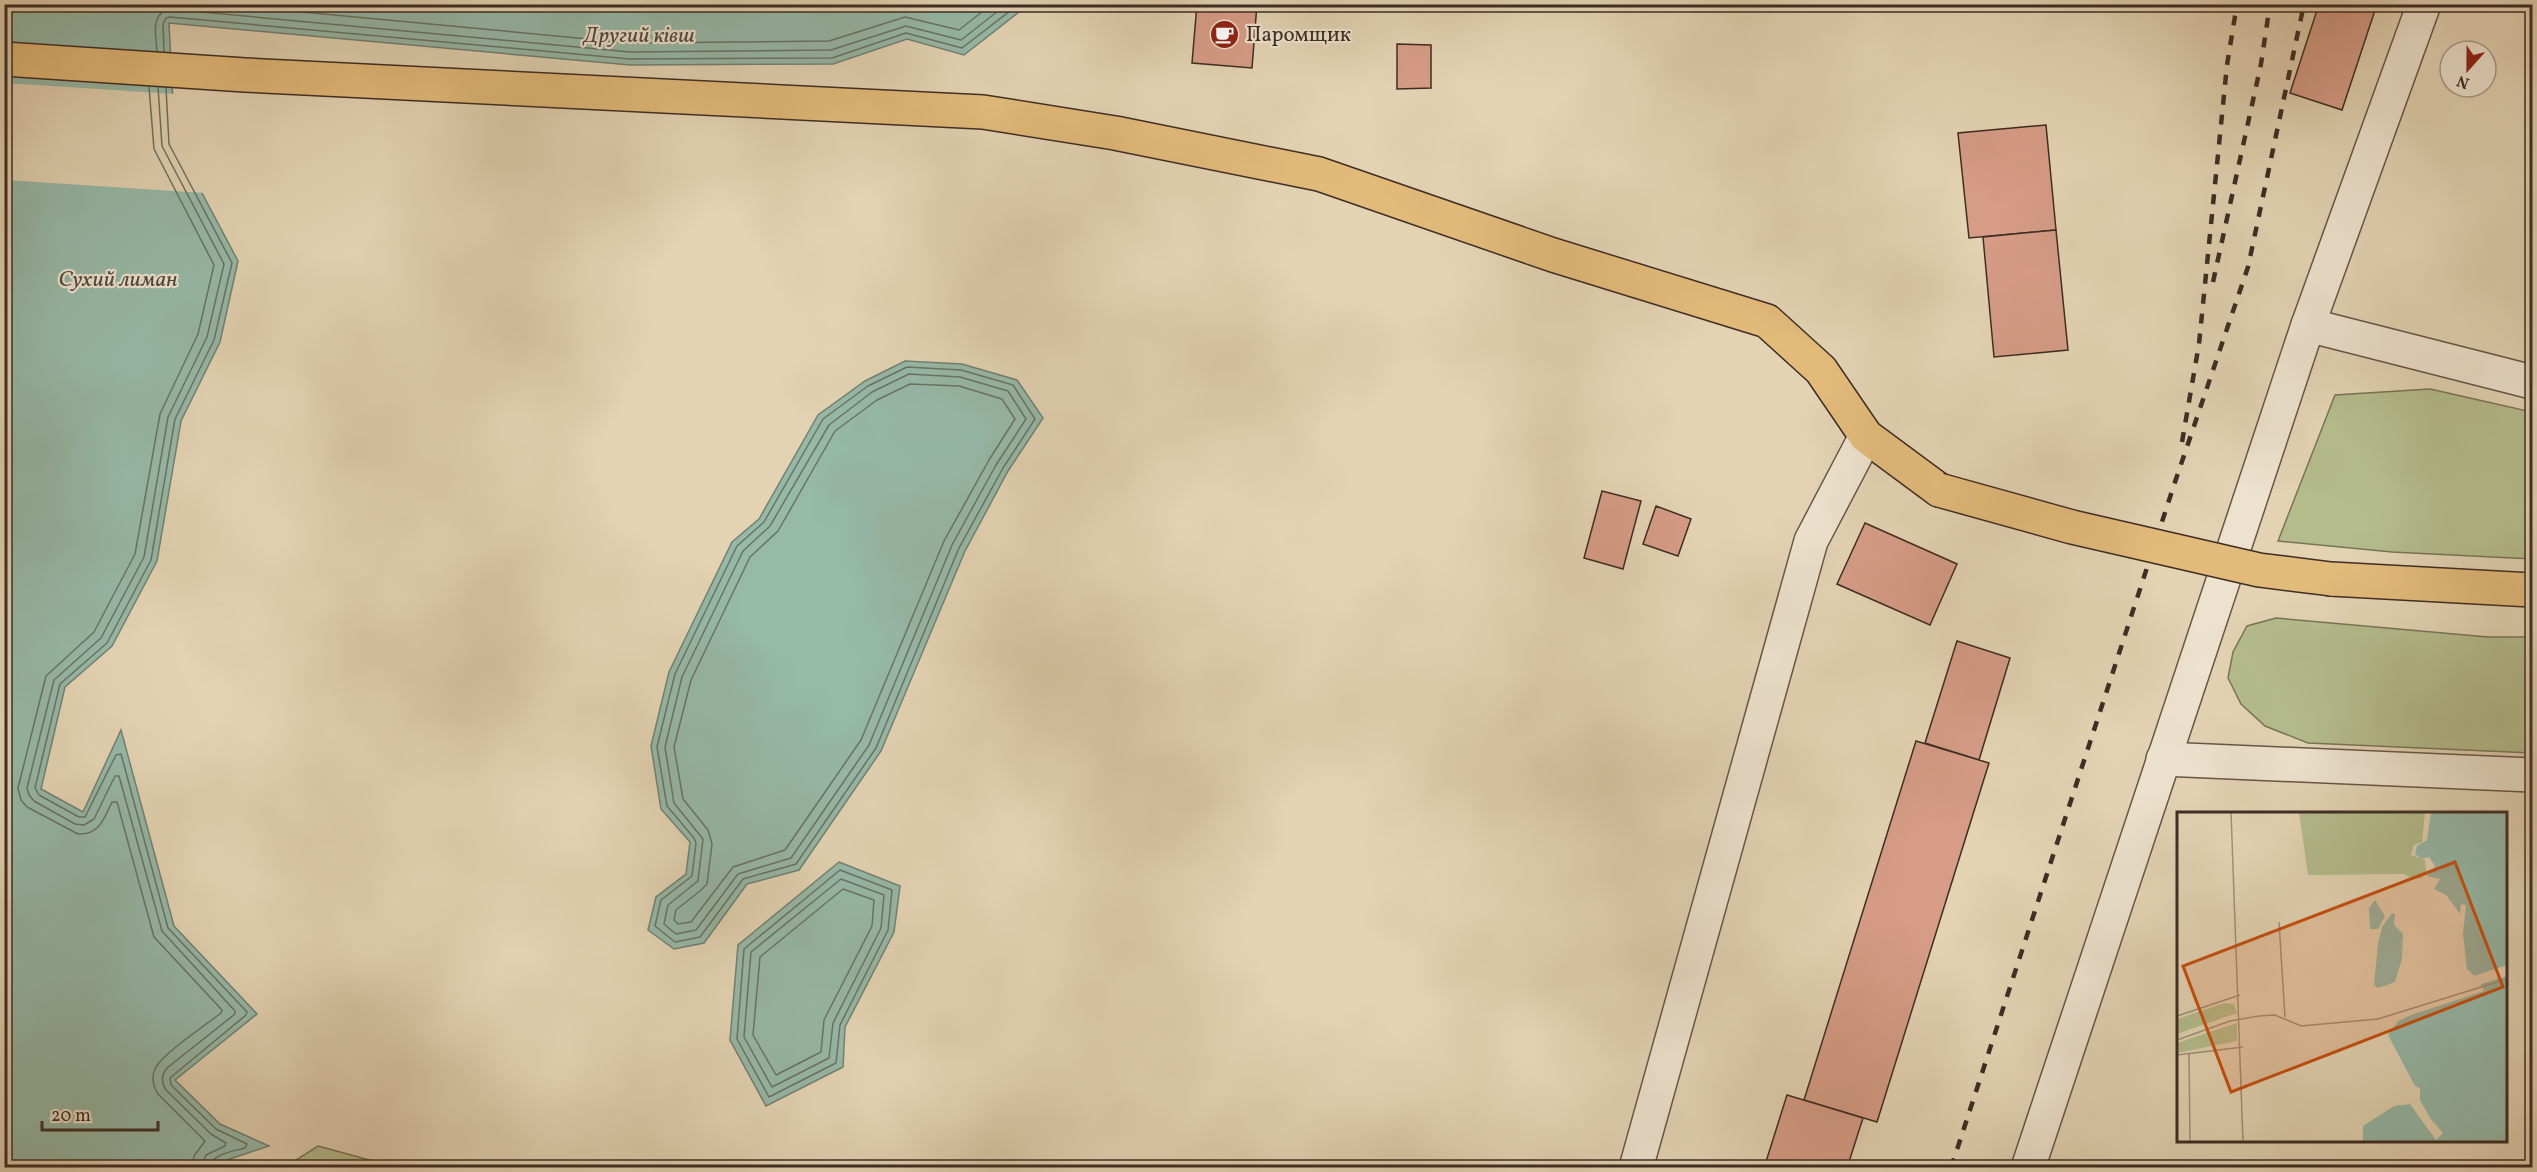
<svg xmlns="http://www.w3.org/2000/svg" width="2537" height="1172" viewBox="0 0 2537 1172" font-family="Vollkorn,serif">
<rect width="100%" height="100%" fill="#e3d3b3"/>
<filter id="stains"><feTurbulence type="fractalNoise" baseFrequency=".00333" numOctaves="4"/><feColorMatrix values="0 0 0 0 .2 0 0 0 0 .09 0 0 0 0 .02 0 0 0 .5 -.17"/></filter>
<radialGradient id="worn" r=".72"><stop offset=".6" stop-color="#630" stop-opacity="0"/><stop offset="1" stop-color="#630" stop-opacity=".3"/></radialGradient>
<g fill="#b4bc8c" stroke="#797458" stroke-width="1.5">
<polygon points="2430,389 2532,412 2532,559 2392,552 2278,541 2335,395"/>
<polygon points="2276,618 2488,637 2532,637 2532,753 2308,743 2265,726 2241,704 2228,678 2233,652 2247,626"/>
<polygon points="318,1146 395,1167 285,1167"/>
</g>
<g fill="#96b9a8" stroke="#738174" stroke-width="1.5">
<polygon points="5,5 1028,5 964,55 907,39 833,64 630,65 169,23 175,142 238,261 220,342 181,421 157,561 112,646 65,687 41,789 83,812 121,730 174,926 257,1014 175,1080 220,1124 269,1146 218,1163 211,1167 5,1168"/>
<polygon points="905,361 962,364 1017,380 1043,418 1008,471 965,551 881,751 799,870 747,884 704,943 674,949 648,930 656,897 686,874 690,842 661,809 651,746 669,672 732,542 759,519 818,415 865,381"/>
<polygon points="839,862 900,886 894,932 845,1027 843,1067 766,1106 730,1040 738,945"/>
</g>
<polygon fill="#e3d3b3" points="5,83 175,94 178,141 205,193 5,180"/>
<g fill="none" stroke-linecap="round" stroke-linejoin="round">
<g stroke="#6a7366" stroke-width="1.5">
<polyline points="218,4 631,43 829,41 905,17 959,30 992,4"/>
<path d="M157 51C156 36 150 14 169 9L630 52 831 50 906 26 961 40 1007 4"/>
<polyline points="164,52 163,24 166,18 170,17 630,59 832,58 906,33 962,48 1019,4"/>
<path d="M149 87 154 149 214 265 198 334 160 414 135 554 94 632 46 676 18 788 21 800 27 807 78 834C99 835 104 819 112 802H117L154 937 222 1010 221 1013C206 1025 165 1052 156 1067 151 1076 153 1086 158 1094L205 1141 194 1156 192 1168"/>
<path d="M158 87 162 146 224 264 207 337 168 417 144 557 101 638 54 680 27 788 29 795 34 801 75 824 84 825 94 819 115 776H119L162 931 235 1011V1014L167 1068C161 1075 161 1082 166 1090L211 1134 226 1143 225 1146 206 1155 201 1168"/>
<path d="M166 88 169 144 232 263 214 340 175 419 151 560 107 643 60 684 35 788 39 795 79 817H85L116 755 121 754 168 928 247 1012 246 1015 170 1078 171 1085 216 1129 247 1144 245 1148C234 1151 211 1154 209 1168"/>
<polygon points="907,367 961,370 1013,385 1035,419 1003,468 959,548 876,748 796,864 743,879 700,937 675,942 655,926 661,900 692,876 696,843 694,838 667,806 657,747 675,674 737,546 764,522 823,419 868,386"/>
<polygon points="909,374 960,377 1008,391 1026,419 996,465 952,545 869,745 791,858 738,874 696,930 676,934 664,924 668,905 698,881 703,839 674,803 665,747 682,677 743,551 770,526 829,425 872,392"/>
<polygon points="910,384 959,386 1002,399 1015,419 989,460 944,541 861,740 785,850 733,867 691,922 678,924 674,920 676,910 700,891 707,884 712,844 708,830 683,799 674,747 691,680 750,557 778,531 835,431 877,400"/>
<polygon points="840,870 892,890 888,930 840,1025 836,1063 769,1097 737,1039 744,949"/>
<polygon points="841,879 884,895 881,928 833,1023 829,1058 772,1087 744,1037 751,952"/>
<polygon points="843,889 874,900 872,926 824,1020 821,1052 776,1075 753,1035 760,957"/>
</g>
</g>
<g fill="#d69c86" stroke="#3e2d25" stroke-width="1.5">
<polygon points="1197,4 1257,4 1252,68 1192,63"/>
<polygon points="2319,4 2377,4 2342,110 2290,93"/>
<polygon points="1397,44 1431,45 1431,88 1397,89"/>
<polygon points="2046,125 2056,230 1969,238 1958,133"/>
<polygon points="2056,230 2068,350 1994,357 1983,237"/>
<polygon points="1602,491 1641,501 1623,569 1584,558"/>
<polygon points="1656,506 1691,519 1678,556 1643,544"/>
<polygon points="1865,523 1957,564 1930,625 1837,584"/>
<polygon points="1957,641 2010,658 1979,760 1925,743"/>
<polygon points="1916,741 1989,763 1877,1122 1804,1100"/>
<polygon points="1787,1095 1863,1118 1847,1168 1764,1168"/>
</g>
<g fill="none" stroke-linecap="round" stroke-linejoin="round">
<defs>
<g id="minor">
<polyline points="2308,325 2532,382"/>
<polyline points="2163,759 2532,775"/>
<polyline points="1636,1168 1811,541 1866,436"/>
<polyline points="2028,1168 2308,325 2424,4"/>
</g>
<g id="major">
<polyline points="4,59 245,75 983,112 1115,133 1319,174 1553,255 1767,321 1821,370 1866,436 1939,490"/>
<polyline points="2331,579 2532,590"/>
</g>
</defs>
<use href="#minor" stroke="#675648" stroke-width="36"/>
<use href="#major" stroke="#3e2d25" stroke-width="36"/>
<use href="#minor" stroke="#ede2ce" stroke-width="33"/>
<use href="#major" stroke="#e2ba7a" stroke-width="33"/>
<g stroke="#3e2d25" stroke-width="4.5" stroke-dasharray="10 10" stroke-linecap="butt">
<polyline points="2213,282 2261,64 2270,4"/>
<polyline points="2182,442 2199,344 2227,65 2237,4"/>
<polyline points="1951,1168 2174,485 2248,267 2304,4"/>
</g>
<defs>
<polyline id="major-bridge" points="1939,490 2072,527 2259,570 2331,579"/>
</defs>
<use href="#major-bridge" stroke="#3e2d25" stroke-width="36" stroke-linecap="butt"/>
<use href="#major-bridge" stroke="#e2ba7a" stroke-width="33"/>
</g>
<defs>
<symbol id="cafe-disc" viewBox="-11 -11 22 22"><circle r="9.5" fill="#8f2418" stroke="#ede2ce"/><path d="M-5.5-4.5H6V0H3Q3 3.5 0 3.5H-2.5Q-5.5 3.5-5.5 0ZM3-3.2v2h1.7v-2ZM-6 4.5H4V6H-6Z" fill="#fff"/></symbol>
</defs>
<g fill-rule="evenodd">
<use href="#cafe-disc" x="1208" y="18" width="33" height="33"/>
</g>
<g text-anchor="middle" stroke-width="4.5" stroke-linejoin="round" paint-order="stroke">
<g font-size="21" fill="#3e2d25" stroke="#ede2ce" text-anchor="start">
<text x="1246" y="41">Паромщик</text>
</g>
<g font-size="22" font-style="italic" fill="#50493f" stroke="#ede2ce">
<text x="639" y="42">Другий ківш</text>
<text x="118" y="286">Сухий лиман</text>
</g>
</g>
<g transform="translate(2177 812)">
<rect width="330" height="330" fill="#e3d3b3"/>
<path d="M122 0H248L245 30 237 33 234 43 248 48 249 60 245 66 236 67 227 62 131 63ZM48 191 57 192 60 201 0 222V207ZM60 211V229L0 241V231Z" fill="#b4bc8c"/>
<path d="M254 0H330V330H186V314L217 294 233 292 259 328 266 321 253 306 243 288V276L238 274 211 223 221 209 234 203 307 179 301 167 290 157 286 122 289 93 284 92 283 102 269 83 257 77 263 67 250 64 258 54 252 45 244 47 238 42 240 34 250 28ZM198 88 208 104 201 117H193L192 96ZM215 101 218 102 217 113 226 122 225 147 218 170 201 176 197 173 201 131 205 115Z" fill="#96b9a8"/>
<path d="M330 153V164L301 173 294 165Z" fill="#e3d3b3"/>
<path fill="none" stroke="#a1917a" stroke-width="1.5" d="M54 0 66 330M102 110 108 205M0 204 63 183M0 228 53 209 82 204 98 203 124 214 201 207 330 167M12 242 13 330M0 243 66 235"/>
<path fill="#c65011" fill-opacity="0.15" stroke="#c65011" stroke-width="3" d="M278 50 326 175 54 280 6 154Z"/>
<rect width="330" height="330" fill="none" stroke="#3e2d25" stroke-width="3"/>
</g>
<rect width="2537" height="1172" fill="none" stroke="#e3d3b3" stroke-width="24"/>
<rect x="6" y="6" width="2525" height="1160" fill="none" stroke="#3e2d25" stroke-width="3"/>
<rect x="12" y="12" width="2513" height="1148" fill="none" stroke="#3e2d25" stroke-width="1.5"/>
<g transform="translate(2468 69) rotate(201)"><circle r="28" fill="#ede2ce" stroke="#a79a8a" stroke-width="1.5"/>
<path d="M0-4.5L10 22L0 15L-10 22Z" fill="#8f2418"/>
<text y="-9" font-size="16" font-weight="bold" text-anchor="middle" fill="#3e2d25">N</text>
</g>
<path d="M42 1121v9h116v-9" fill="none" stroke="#3e2d25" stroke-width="3"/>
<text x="51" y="1121" font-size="18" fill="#3e2d25" stroke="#ede2ce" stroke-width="4.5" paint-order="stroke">20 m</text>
<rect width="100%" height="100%" filter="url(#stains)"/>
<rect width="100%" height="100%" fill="url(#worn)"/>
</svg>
